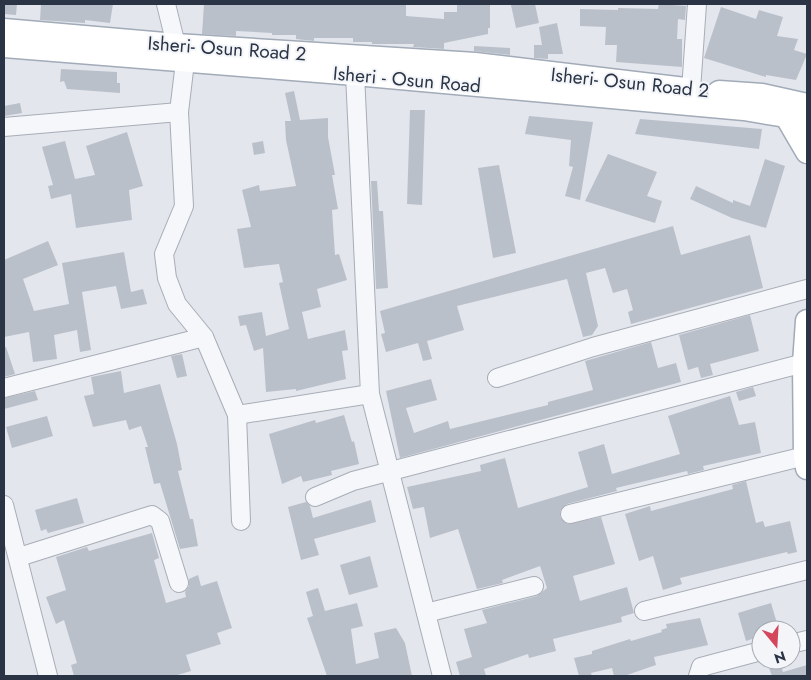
<svg xmlns="http://www.w3.org/2000/svg" width="811" height="680" viewBox="0 0 811 680" font-family="Jost,sans-serif">
<rect width="100%" height="100%" fill="#e3e6ec"/>
<g fill="#bac0ca">
<polygon points="4,4 17,4 16,15 4,14"/>
<polygon points="41,4 113,4 110,23 85,20 85,23 40,20"/>
<polygon points="204,4 406,4 406,16 444,19 444,12 457,12 457,4 490,4 490,28 488,28 488,34 444,43 444,49 413,47 414,44 372,44 372,42 353,42 353,38 314,38 314,41 296,39 296,35 272,35 272,33 236,31 236,36 202,34"/>
<polygon points="517,4 535,4 539,23 516,28 511,5"/>
<polygon points="659,4 686,6 685,20 678,19 677,39 682,39 682,67 616,62 617,45 605,45 606,27 580,26 580,9 618,10 618,8 658,9"/>
<polygon points="721,7 756,19 759,10 783,17 777,36 798,39 794,50 807,54 796,80 766,75 766,77 704,58"/>
<polygon points="557,23 563,54 548,54 548,59 534,58 534,45 542,45 539,27"/>
<polygon points="474,46 510,48 510,55 474,51"/>
<polygon points="61,69 117,72 117,83 120,83 120,93 67,89 64,81 60,82"/>
<polygon points="294,91 300,120 328,118 328,137 335,175 332,175 338,209 332,210 335,255 339,254 347,280 317,289 321,307 302,312 308,339 345,330 348,350 342,351 346,379 296,391 296,389 266,392 263,348 254,351 246,325 240,326 238,316 262,312 266,336 289,329 279,283 283,282 279,264 244,268 237,229 251,227 242,190 259,185 260,191 296,186 286,140 285,121 291,121 285,93"/>
<polygon points="20,103 22,113 4,116 4,106"/>
<polygon points="410,110 425,110 422,205 407,204"/>
<polygon points="529,116 593,122 580,200 565,196 573,167 569,166 571,140 525,134"/>
<polygon points="640,119 762,129 759,149 635,134"/>
<polygon points="127,132 143,186 129,190 132,220 76,228 71,194 51,199 48,186 53,185 42,147 65,141 75,179 95,175 86,146"/>
<polygon points="263,141 265,153 254,155 252,143"/>
<polygon points="608,154 657,172 647,196 662,201 655,223 585,201"/>
<polygon points="765,159 785,166 766,228 732,218 690,199 696,186 733,203 733,200 750,206"/>
<polygon points="499,165 516,253 493,258 478,168"/>
<polygon points="371,181 377,181 379,211 383,211 388,288 376,289"/>
<polygon points="673,226 681,255 750,235 763,288 631,324 628,312 633,310 627,289 613,293 605,268 586,273 598,326 592,335 583,337 567,279 457,306 464,330 427,341 432,359 423,361 418,343 386,352 381,334 385,333 380,311"/>
<polygon points="48,241 58,265 23,279 34,311 69,304 62,263 124,252 131,292 143,289 147,304 121,309 116,286 82,292 91,350 80,352 77,330 54,335 57,359 33,362 29,332 4,337 4,260"/>
<polygon points="750,315 759,351 710,364 713,375 701,378 698,367 688,370 679,335"/>
<polygon points="651,342 658,368 676,363 681,382 400,458 386,391 431,379 437,400 406,408 414,433 448,421 450,429 548,405 548,402 593,390 585,361"/>
<polygon points="4,347 6,347 15,374 4,377"/>
<polygon points="182,354 187,376 177,378 171,356"/>
<polygon points="121,371 124,393 160,384 177,444 182,470 178,471 190,519 193,519 198,546 180,549 160,483 154,484 145,447 148,447 141,426 129,430 126,420 93,427 84,396 94,394 91,377"/>
<polygon points="753,387 756,396 739,401 736,392"/>
<polygon points="35,391 38,400 4,409 4,398"/>
<polygon points="730,396 739,425 755,422 761,453 703,466 704,470 688,474 687,471 616,488 617,491 567,504 560,511 560,517 568,524 601,517 615,564 573,576 580,601 627,587 634,613 621,617 622,622 553,639 556,651 529,658 528,654 484,669 486,676 460,676 456,662 472,657 464,629 487,623 482,610 537,596 547,588 540,566 502,580 503,583 477,589 458,529 430,538 424,507 413,509 407,487 481,471 480,465 505,458 518,508 588,487 578,452 604,444 612,474 680,454 668,416"/>
<polygon points="344,415 352,442 354,441 359,464 331,471 332,475 303,482 301,476 282,484 269,434 315,420 316,423"/>
<polygon points="47,416 53,436 12,448 6,427"/>
<polygon points="746,481 756,523 763,521 765,527 790,521 797,552 788,554 787,552 680,578 682,584 663,590 653,556 639,561 625,514 650,506 651,511 733,489 732,485"/>
<polygon points="77,498 84,523 48,533 46,529 41,531 35,510"/>
<polygon points="371,500 376,522 314,539 319,555 301,560 288,507 306,502 310,506 313,518"/>
<polygon points="152,533 159,558 154,560 166,603 186,597 185,592 189,586 189,579 198,575 201,586 217,581 232,628 217,633 221,644 186,655 191,671 174,676 74,676 71,665 77,663 64,620 56,624 46,597 66,590 56,557 87,547 89,551"/>
<polygon points="370,556 378,587 349,595 340,565"/>
<polygon points="318,588 325,611 357,603 363,626 351,629 356,664 379,658 374,633 396,628 405,643 412,676 327,676 307,618 313,616 306,592"/>
<polygon points="771,603 779,630 761,630 761,636 746,641 738,613"/>
<polygon points="700,618 708,645 654,657 656,665 624,676 614,676 612,668 591,673 592,676 579,676 574,658 592,654 592,651 630,639 631,641 662,632 661,630 667,628 666,624"/>
<polygon points="766,660 779,660 783,672 807,665 807,676 772,676"/>
</g>
<g fill="none" stroke-linecap="round" stroke-linejoin="round">
<defs>
<g id="minor">
<polyline points="166,4 176,45 175,57"/>
<polyline points="355,74 370,394 442,676"/>
<polyline points="691,90 697,4"/>
<polyline points="179,112 184,206 164,254 167,278 177,304 204,337 237,415 241,521"/>
<polyline points="4,127 179,112 185,62"/>
<polyline points="497,378 593,347 807,289"/>
<polyline points="4,388 204,337"/>
<polyline points="237,415 370,394"/>
<polyline points="315,497 353,481 804,363"/>
<polyline points="4,505 48,676"/>
<polyline points="570,514 805,456"/>
<polyline points="19,557 152,515 160,521 179,583"/>
<polyline points="644,611 807,570"/>
<polyline points="426,613 534,586"/>
<polyline points="791,644 807,640"/>
<polyline points="698,676 701,667 761,651"/>
</g>
<g id="major">
<polyline points="4,30 176,45 475,64 685,89"/>
<polyline points="4,46 355,74 744,109 786,116 807,126"/>
<polyline points="719,92 762,95 807,105"/>
<polyline points="786,116 807,152"/>
<polyline points="807,321 804,363 805,456 807,468"/>
</g>
</defs>
<use href="#minor" stroke="#a8adb7" stroke-width="20"/>
<use href="#major" stroke="#a2abb8" stroke-width="25"/>
<use href="#minor" stroke="#f6f7fa" stroke-width="18"/>
<use href="#major" stroke="#fff" stroke-width="22"/>
</g>
<g text-anchor="middle" stroke-width="4" stroke-linejoin="round" paint-order="stroke">
<g font-size="19" fill="#2a3445" stroke="#f3f5f9">
<text transform="translate(227 48) rotate(4)" y="7">Isheri- Osun Road 2</text>
<text transform="translate(407 79) rotate(5)" y="7">Isheri - Osun Road</text>
<text transform="translate(630 82) rotate(6)" y="7">Isheri- Osun Road 2</text>
</g>
</g>
<rect width="811" height="680" fill="none" stroke="#2a3445" stroke-width="10"/>
<g transform="translate(776 645) rotate(162)"><circle r="24" fill="#f3f5f9" stroke="#a3a8b1"/>
<path d="M0-4L9 19L0 12L-9 19Z" fill="#d3465c"/>
<text y="-8" font-size="14" font-weight="bold" text-anchor="middle" fill="#2a3445">N</text>
</g>
</svg>
